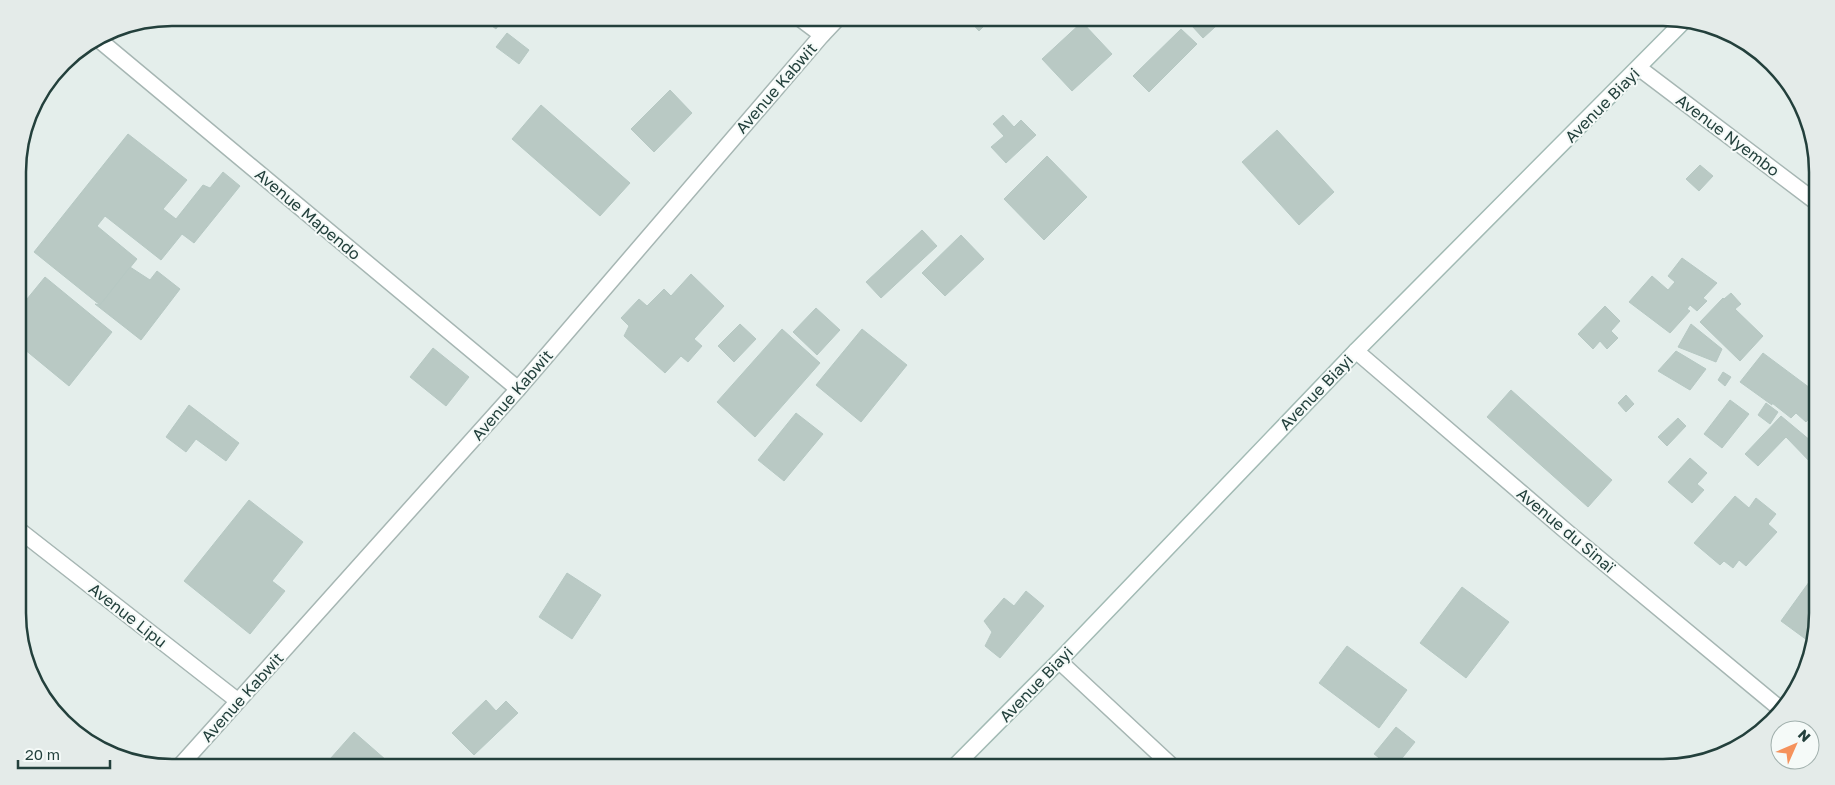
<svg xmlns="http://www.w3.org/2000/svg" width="1835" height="785" viewBox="0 0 1835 785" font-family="'Golos Text',sans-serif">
<rect width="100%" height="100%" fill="#e4eeeb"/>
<g fill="#b9c9c4" stroke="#b6c8c3">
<polygon points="480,17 504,17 496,29"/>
<polygon points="966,17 988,17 990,20 979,31"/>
<polygon points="1202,17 1226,17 1203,38 1192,26"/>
<polygon points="1082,22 1112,54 1072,91 1042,59"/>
<polygon points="1181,29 1197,44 1149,92 1133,76"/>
<polygon points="507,33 529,50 519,64 496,47"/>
<polygon points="670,90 692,113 654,152 631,129"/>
<polygon points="541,105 630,183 600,216 512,139"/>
<polygon points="1003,115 1014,127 1021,120 1036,135 1006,163 991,147 1004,136 993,124"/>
<polygon points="1277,130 1334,192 1299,225 1242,162"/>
<polygon points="128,134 187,180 163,209 176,219 203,185 210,188 223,172 240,186 194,243 182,234 161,260 105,216 97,226 137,259 100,305 34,252"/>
<polygon points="1047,156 1087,197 1044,240 1004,199"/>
<polygon points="1700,165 1713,176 1699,191 1686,179"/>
<polygon points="922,230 937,246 881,298 866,282"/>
<polygon points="961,235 984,259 945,296 922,273"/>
<polygon points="1682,258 1717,283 1703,298 1707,301 1697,311 1690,305 1687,309 1690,311 1670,333 1629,302 1652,276 1668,290 1675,282 1668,276"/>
<polygon points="130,267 150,280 157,271 180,289 141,340 95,304 100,305"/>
<polygon points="691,274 724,306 694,339 702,346 688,362 681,356 665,373 624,336 629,326 621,318 639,299 647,306 664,289 671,296"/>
<polygon points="45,277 112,332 69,386 18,344 18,310"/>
<polygon points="1731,293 1741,304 1735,309 1763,336 1740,361 1700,322 1723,298 1724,299"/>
<polygon points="1605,306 1620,321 1611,331 1618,338 1607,349 1600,341 1593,349 1578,334"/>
<polygon points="816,308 840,330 817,355 793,332"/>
<polygon points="740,324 756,339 734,362 718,346"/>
<polygon points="1691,324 1722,349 1716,362 1678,347"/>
<polygon points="782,329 820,363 755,437 717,402"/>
<polygon points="862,329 907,365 861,422 816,385"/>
<polygon points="433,348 469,377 446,406 410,377"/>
<polygon points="1676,351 1706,369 1690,390 1658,371"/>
<polygon points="1763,353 1814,391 1812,394 1817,399 1817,410 1806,422 1796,413 1791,418 1772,403 1772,405 1740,382"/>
<polygon points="1723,372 1731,377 1725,386 1718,380"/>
<polygon points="1511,390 1612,480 1588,507 1487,417"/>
<polygon points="1626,395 1634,404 1626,412 1618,403"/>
<polygon points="1730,400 1749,414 1722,448 1704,434"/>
<polygon points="1766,403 1778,412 1770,424 1758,415"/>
<polygon points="189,405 239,443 226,461 196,439 186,452 166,437"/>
<polygon points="796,413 823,434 784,481 758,460"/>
<polygon points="1781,416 1817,446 1817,463 1814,466 1786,437 1758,466 1745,454"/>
<polygon points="1678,418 1686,426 1667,446 1658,437"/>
<polygon points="1690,458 1707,473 1697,484 1704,490 1692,503 1668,482"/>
<polygon points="1735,496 1749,508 1756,498 1776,514 1768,524 1777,532 1746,566 1739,560 1733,568 1724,561 1720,565 1694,543"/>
<polygon points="249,500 303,542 272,581 285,591 250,634 184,581"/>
<polygon points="567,573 601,595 572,639 539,617"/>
<polygon points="1812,578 1817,581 1817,613 1811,643 1781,621"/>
<polygon points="1462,587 1509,622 1466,678 1420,643"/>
<polygon points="1026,591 1044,606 1000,658 985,646 992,632 984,621 1004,598 1014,606"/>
<polygon points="1347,646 1407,690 1379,728 1319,683"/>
<polygon points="486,700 496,711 506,701 518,713 474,755 452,733"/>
<polygon points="1396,727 1415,742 1395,767 1391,767 1374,754"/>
<polygon points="354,732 394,767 323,767"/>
</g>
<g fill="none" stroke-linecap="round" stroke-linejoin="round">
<defs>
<g id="street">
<polyline points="798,17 822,35"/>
<polyline points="98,39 518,389"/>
<polyline points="1639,68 1816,202"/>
<polyline points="1356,351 1567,532 1778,707"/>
<polyline points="19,530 238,701"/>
<polyline points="1059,661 1173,767"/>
<polyline points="179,767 518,389 822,35 839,17"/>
</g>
<polyline id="secondary" points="954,767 1059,661 1356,351 1683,22"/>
</defs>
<use href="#street" stroke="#a6b6b3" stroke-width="18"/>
<use href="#secondary" stroke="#a2bab4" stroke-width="18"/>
<use href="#street" stroke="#fff" stroke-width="15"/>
<use href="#secondary" stroke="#fff" stroke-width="15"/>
</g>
<g text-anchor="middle" stroke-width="4" stroke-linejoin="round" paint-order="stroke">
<g font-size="16" fill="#23403c" stroke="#f5faf8">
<text transform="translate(776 88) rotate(-49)" y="6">Avenue Kabwit</text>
<text transform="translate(1602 105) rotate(-45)" y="6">Avenue Biayi</text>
<text transform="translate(1728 135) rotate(37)" y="6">Avenue Nyembo</text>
<text transform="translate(308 214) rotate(40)" y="6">Avenue Mapendo</text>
<text transform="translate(1316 392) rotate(-46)" y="6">Avenue Biayi</text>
<text transform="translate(512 395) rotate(-49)" y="6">Avenue Kabwit</text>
<text transform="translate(1566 530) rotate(40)" y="6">Avenue du Sinaï</text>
<text transform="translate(128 615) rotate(38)" y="6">Avenue Lipu</text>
<text transform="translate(1036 684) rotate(-46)" y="6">Avenue Biayi</text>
<text transform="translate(242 697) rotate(-48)" y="6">Avenue Kabwit</text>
</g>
</g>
<path d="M0 0H1835V785H0ZM172 26H1663A146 146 0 0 1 1809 172V613A146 146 0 0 1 1663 759H172A146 146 0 0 1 26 613V172A146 146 0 0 1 172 26Z" fill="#e4ebe9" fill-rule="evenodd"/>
<path fill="none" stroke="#23403c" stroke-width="2.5" d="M172 26H1663A146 146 0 0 1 1809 172V613A146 146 0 0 1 1663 759H172A146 146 0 0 1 26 613V172A146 146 0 0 1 172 26Z"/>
<g transform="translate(1795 745) rotate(45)"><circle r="24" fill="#f5faf8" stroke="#a1b0ad"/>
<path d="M0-4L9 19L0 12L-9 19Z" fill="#f5925c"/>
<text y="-8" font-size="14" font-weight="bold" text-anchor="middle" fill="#23403c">N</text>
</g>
<path d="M18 760v8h92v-8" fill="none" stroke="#23403c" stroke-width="2.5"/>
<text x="25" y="760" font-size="15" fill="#23403c" stroke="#f5faf8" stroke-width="4" paint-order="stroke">20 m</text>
</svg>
